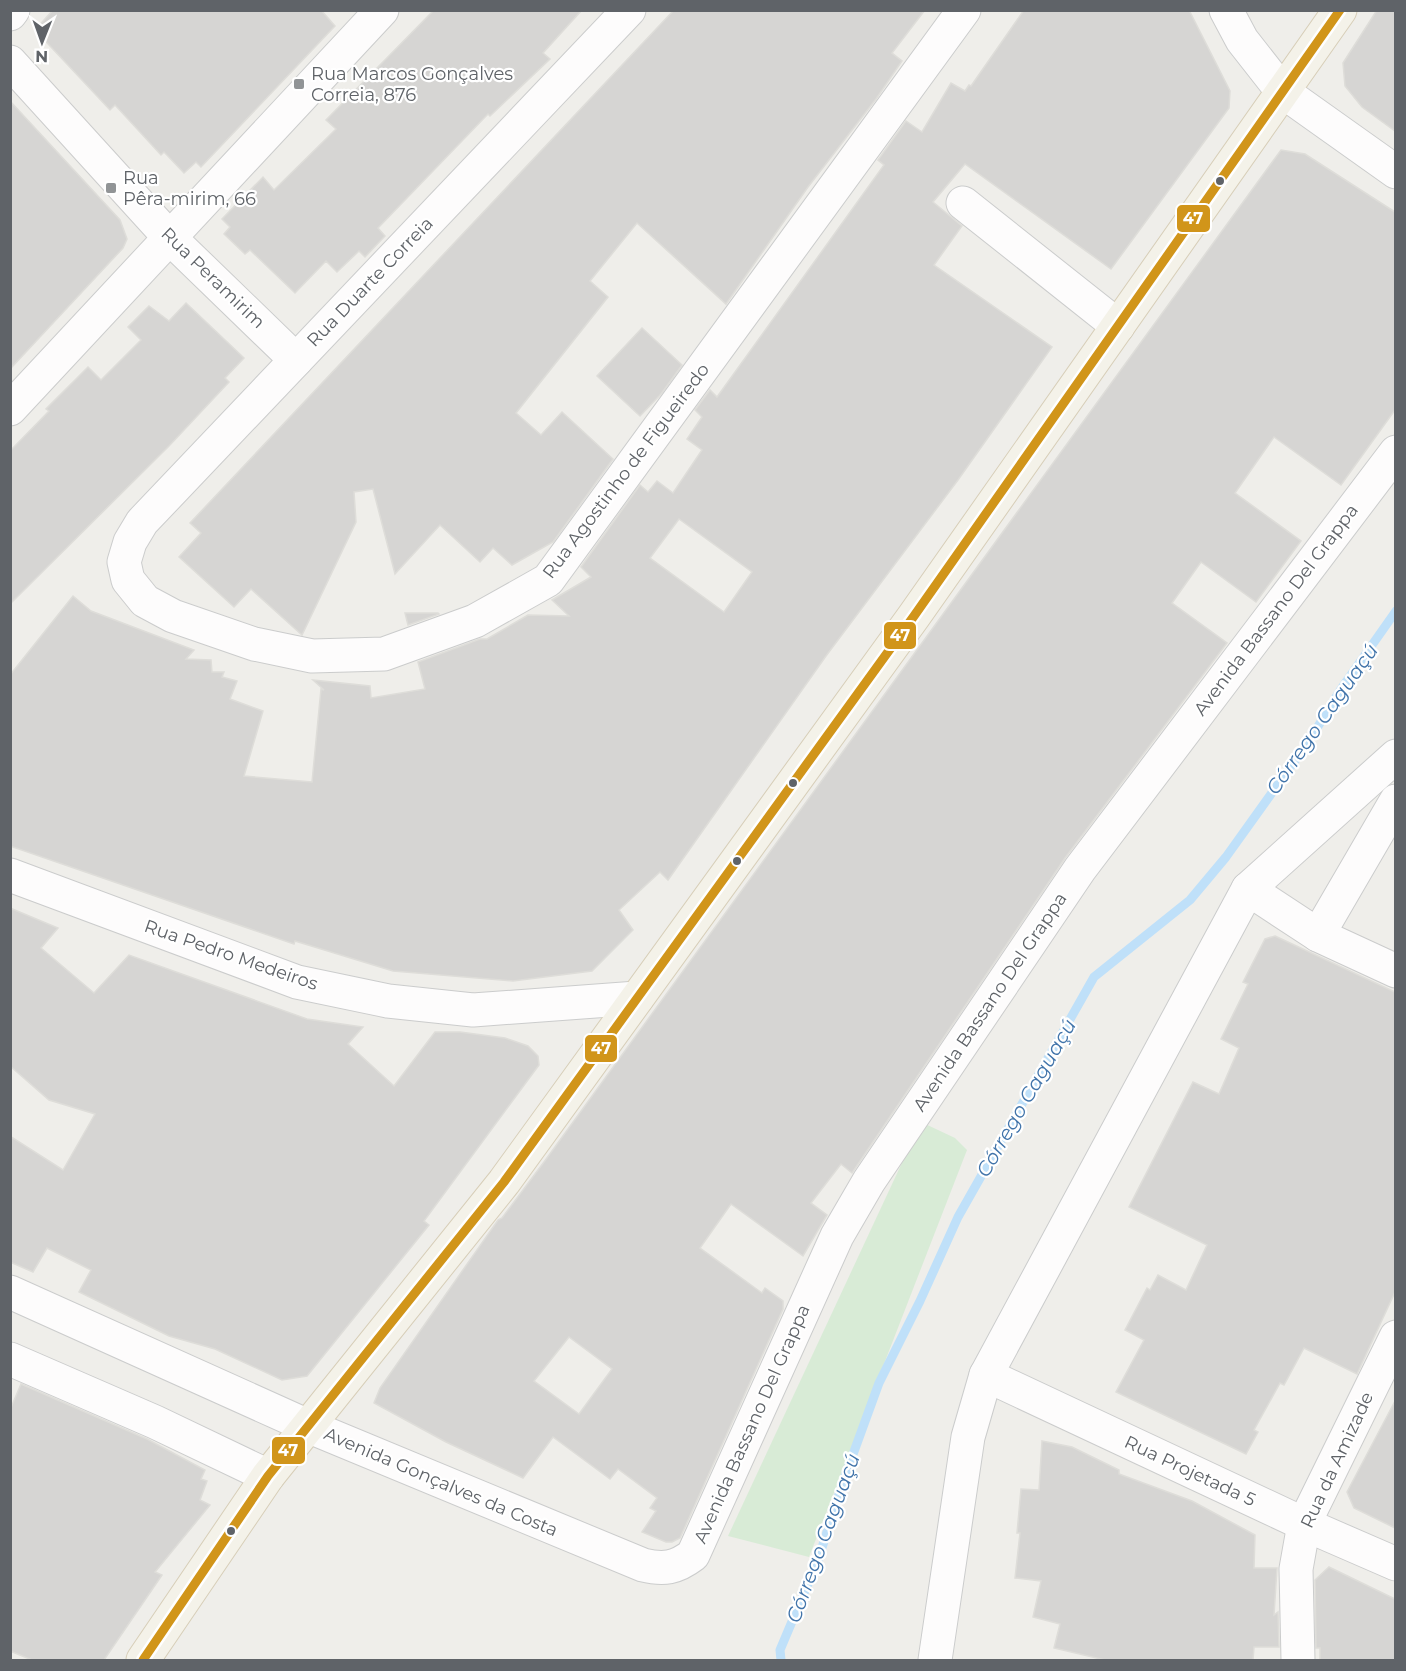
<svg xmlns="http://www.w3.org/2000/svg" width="1406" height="1671" viewBox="0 0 1406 1671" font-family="Montserrat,sans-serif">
<rect width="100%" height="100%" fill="#efeeea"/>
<polygon fill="#d8ebd6" points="921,1122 955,1138 967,1150 809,1557 728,1536"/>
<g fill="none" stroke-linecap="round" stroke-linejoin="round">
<polyline stroke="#bfe0f9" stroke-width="9" points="781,1660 780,1650 818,1560 844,1479 879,1383 920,1301 958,1217 1094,977 1190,900 1226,857 1309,741 1341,689 1396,611"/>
</g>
<g fill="#d6d5d3" stroke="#deddd9" stroke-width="1.5" fill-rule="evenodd">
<polygon points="53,10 321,10 335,26 201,167 196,162 184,173 164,152 161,155 115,105 110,110 35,30"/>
<polygon points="434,10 582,10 543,53 550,59 490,116 488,114 378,228 385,236 365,257 359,251 337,272 326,261 295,293 250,250 245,254 224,234 230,227 222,219 263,177 274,190 336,129 326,120"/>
<polygon points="674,10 925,10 892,53 902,61 876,99 808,187 726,304 637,223 590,281 608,297 516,413 541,435 562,412 613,459 553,542 512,565 493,548 480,562 440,525 395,574 373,489 354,492 356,522 302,635 251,589 234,607 179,557 201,533 190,523"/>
<path d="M1024 10H1189L1230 91 1229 108 1111 269 965 164 933 202 962 226 934 265 1052 347 958 480 826 656 668 880 660 872 619 910 633 930 592 971 513 981 393 971 295 941 294 944 10 846V675L73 596 91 611 194 650 186 659 211 660 212 672H224L222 677 237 681 230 699 263 711 244 776 312 782 321 689 324 690 313 680 370 686 371 698 425 689 418 662 480 639H487L528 615 569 616 552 600 591 577 581 567 640 485 648 492 657 481 673 493 702 450 687 439 702 417 695 410 710 390 717 397 884 165 878 160 906 121 922 132 951 83 965 91 969 85 971 86ZM679 519 752 572 724 612 650 558Z"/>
<polygon points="1377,10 1395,10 1395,131 1362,107 1345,86 1343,63"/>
<polygon points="10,101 120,220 127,239 123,248 10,369"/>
<path d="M1281 150 1305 154 1395 212V410L1341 485 1274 437 1235 493 1301 541 1256 602 1201 562 1172 603 1227 643 1065 858 852 1173 841 1164 811 1203 827 1215 803 1256 731 1204 700 1248 762 1293 765 1288 783 1301V1309L680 1538 672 1542H666L642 1532 656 1511 650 1508 657 1498 618 1469 610 1479 553 1437 523 1478 446 1442 374 1403 380 1388 498 1220 502 1218 544 1162ZM569 1337 612 1369 579 1414 534 1381Z"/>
<polygon points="186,303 244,358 225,378 229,382 169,446 10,604 10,451 49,411 46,409 88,367 101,380 141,340 128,327 149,306 169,321"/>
<polygon points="642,328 682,365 661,394 640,416 597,376"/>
<polygon points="405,613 438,613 439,614 408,625"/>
<polygon points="10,908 58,928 41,948 94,993 129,955 307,1019 363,1027 348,1044 394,1086 435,1032 460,1032 505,1038 528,1046 538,1056 539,1065 424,1221 429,1225 307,1376 282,1380 215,1349 169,1336 79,1292 91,1270 47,1248 33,1272 10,1262 10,1136 63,1170 95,1114 49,1100 10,1066"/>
<polygon points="1275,936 1395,992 1395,1292 1357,1374 1304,1348 1284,1385 1280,1383 1254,1430 1258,1432 1246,1454 1116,1392 1144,1340 1125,1330 1147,1288 1150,1290 1158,1275 1186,1290 1207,1245 1129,1207 1193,1082 1219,1094 1239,1048 1221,1039 1248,984 1243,982 1265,939"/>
<polygon points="21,1384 147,1439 205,1470 201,1479 207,1481 200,1500 210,1505 155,1572 162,1575 104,1660 32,1660 10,1651 10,1410"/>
<polygon points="1395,1401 1395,1528 1354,1508 1347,1492"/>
<polygon points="1042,1441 1072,1447 1119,1470 1119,1474 1192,1501 1255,1535 1254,1568 1277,1568 1274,1615 1278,1612 1279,1647 1254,1647 1253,1660 1105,1660 1054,1648 1060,1624 1033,1617 1041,1581 1015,1578 1020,1533 1017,1533 1021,1489 1039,1490"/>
<polygon points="1329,1567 1395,1599 1395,1660 1320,1660 1320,1648 1316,1648 1315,1580"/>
</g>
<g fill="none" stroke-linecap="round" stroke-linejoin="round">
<defs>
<g id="minor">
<polyline points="629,10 142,522 130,542 124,562 128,580 145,601 173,616 254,644 312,656 384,654 475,621 548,580 964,10"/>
<polyline points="1226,10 1242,40 1282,91 1396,172"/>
<polyline points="10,14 13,10"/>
<polyline points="10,62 170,238 296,360"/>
<polyline points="963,203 1118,326"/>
<polyline points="10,409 382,10"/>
<polyline points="10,875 297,982 388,1001 473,1010 637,998"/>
<polyline points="1248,889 1318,935 1396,971"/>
<polyline points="1318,935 1396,801"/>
<path d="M10 1292 310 1427 643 1565C664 1570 676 1568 693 1555L837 1236 869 1181 1080 869 1396 452"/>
<polyline points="10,1359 155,1422 268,1476"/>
<polyline points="986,1375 1304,1524 1396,1564"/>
<polyline points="935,1660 968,1437 986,1375 1248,889 1396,756"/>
<polyline points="1298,1660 1296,1569 1304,1524 1396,1337"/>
</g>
<polyline id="major" points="143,1660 268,1476 504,1182 914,616 1340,10"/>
</defs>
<use href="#minor" stroke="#cbcccc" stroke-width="35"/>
<use href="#major" stroke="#d7ceb8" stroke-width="35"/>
<use href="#minor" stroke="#fdfcfc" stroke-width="33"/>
<use href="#major" stroke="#f4f2e9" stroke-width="33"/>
<defs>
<polyline id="bus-1" points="143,1660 268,1476 504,1182 914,616 1340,10"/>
</defs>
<use href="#bus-1" stroke="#fff" stroke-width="14"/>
<use href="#bus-1" stroke="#d1951a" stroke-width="9"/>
</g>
<g fill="#919496" stroke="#fff" stroke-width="2">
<rect x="293" y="78" width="12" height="12" rx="3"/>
<rect x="105" y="182" width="12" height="12" rx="3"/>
</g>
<g fill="#5f6368" stroke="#fff" stroke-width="2">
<circle cx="1220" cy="181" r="5"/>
<circle cx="793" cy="783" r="5"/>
<circle cx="737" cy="861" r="5"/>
<circle cx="231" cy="1531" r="5"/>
</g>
<g text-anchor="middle" stroke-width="4.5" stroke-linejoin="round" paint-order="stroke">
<g font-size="18" fill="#5f6368" stroke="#fff" text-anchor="start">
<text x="311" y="80">Rua Marcos Gonçalves<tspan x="311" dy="21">Correia, 876</tspan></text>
<text x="123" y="184">Rua<tspan x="123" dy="21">Pêra-mirim, 66</tspan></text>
</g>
<g font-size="18" fill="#5f6368" stroke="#fff">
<text transform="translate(213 278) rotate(44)" y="6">Rua Peramirim</text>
<text transform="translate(370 282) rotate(-46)" y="6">Rua Duarte Correia</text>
<text transform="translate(626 471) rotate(-53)" y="6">Rua Agostinho de Figueiredo</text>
<text transform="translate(1276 610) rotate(-53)" y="6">Avenida Bassano Del Grappa</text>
<text transform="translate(231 955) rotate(19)" y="6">Rua Pedro Medeiros</text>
<text transform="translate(990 1002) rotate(-56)" y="6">Avenida Bassano Del Grappa</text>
<text transform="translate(752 1424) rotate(-66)" y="6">Avenida Bassano Del Grappa</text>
<text transform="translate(1337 1460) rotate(-65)" y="6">Rua da Amizade</text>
<text transform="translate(1190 1471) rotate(25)" y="6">Rua Projetada 5</text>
<text transform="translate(441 1482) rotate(23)" y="6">Avenida Gonçalves da Costa</text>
</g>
<g font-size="20" font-style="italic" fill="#4174aa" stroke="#fff">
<text transform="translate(1322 719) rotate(-55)" y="7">Córrego Caguaçú</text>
<text transform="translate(1026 1098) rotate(-60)" y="7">Córrego Caguaçú</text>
<text transform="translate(823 1538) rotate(-70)" y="7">Córrego Caguaçú</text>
</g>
</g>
<g stroke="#fff" stroke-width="2">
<rect x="1176" y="204" width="35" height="29" rx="6" fill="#d1951a"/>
<rect x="883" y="621" width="34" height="29" rx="6" fill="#d1951a"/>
<rect x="584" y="1034" width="34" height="29" rx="6" fill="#d1951a"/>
<rect x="271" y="1436" width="35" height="29" rx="6" fill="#d1951a"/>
</g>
<g font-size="16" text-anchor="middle" font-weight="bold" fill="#fff">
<text x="1193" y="224">47</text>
<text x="900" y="641">47</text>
<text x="601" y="1054">47</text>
<text x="288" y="1456">47</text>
</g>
<rect width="1406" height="1671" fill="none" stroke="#5f6368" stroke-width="24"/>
<g transform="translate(42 42) rotate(181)" stroke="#ffffff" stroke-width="4.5" paint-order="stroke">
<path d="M0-4.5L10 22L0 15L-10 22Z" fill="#5f6368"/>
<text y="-9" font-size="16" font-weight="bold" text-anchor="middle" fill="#5f6368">N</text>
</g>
</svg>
